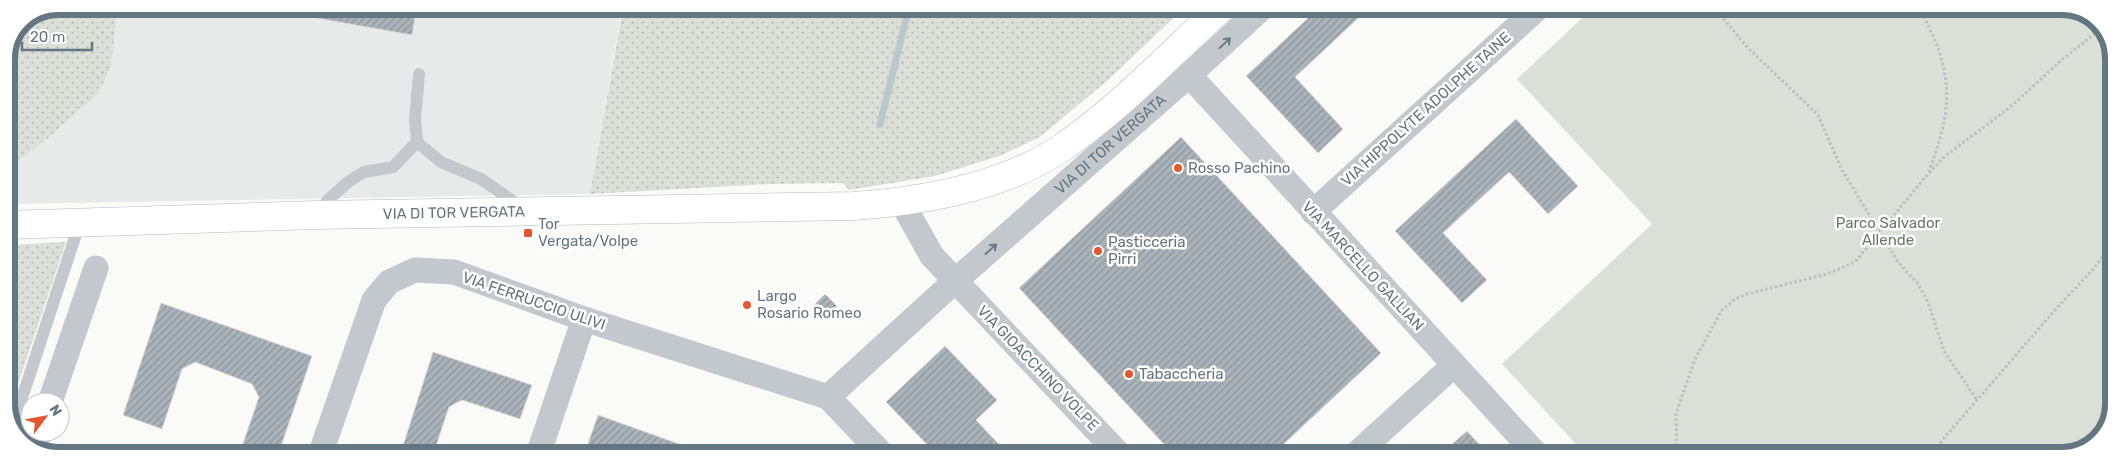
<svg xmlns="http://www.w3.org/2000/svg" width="2120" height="462" viewBox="0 0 2120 462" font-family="Rubik,sans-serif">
<defs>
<pattern id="grass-dots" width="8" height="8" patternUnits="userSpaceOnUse" patternTransform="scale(1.25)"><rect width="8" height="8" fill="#dadfd7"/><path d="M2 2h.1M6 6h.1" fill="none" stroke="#b4b9b4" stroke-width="1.8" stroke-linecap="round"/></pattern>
<pattern id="building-hatch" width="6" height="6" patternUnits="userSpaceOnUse" patternTransform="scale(1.25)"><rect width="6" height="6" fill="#aab3b9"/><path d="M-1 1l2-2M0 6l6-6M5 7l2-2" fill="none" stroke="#8e969c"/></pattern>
</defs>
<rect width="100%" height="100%" fill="#fafaf8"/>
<polygon fill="#e8e9e9" points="118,6 622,7 590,194 6,204 6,171 53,134 99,93 111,66"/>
<g fill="url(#grass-dots)">
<polygon points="58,6 118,6 111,66 99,93 53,134 6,171 6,58 22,21"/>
<polygon points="623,7 1185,7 1108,80 1040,137 1002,155 935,176 849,190 843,183 770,184 590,194"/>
<polygon points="66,242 8,414 7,410 6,245"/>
</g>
<polygon fill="#dadfd7" points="1594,7 1856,7 1858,9 1860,7 2072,7 2101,24 2113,52 2113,414 2096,443 2062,456 1587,456 1502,364 1652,224 1517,79"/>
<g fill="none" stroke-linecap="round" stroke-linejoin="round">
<polyline stroke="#bbc7cb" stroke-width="7" points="880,124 909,7"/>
</g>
<g fill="url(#building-hatch)" stroke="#dcdcda">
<polygon points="317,6 417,6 412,35 316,18"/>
<polygon points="1320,7 1370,7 1295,77 1343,129 1318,153 1246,76"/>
<polygon points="1516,119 1578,186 1548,214 1509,172 1443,233 1487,280 1462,303 1395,231"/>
<polygon points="1181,137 1381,353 1272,455 1174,455 1019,288"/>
<polygon points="825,294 837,306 825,318 813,306"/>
<polygon points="161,303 312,356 278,455 239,455 259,397 252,384 195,362 182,369 162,429 123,415"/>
<polygon points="945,346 997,400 976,420 1009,455 937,455 886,402"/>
<polygon points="433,352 532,385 520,419 462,400 449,407 433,455 400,455"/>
<polygon points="598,415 696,450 695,455 584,455"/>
<polygon points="1467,431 1489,455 1440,455"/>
</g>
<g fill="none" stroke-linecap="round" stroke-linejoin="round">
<defs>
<g id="secondary">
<path id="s2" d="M6 225 316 215 854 206C923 201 1001 188 1060 149 1118 110 1170 54 1222 7"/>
</g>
</defs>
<use href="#secondary" stroke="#b3babf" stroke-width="29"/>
<g stroke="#bbbfc2" stroke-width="3" stroke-dasharray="2.5 2.5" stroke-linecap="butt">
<polyline points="1714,7 1747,47 1818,115 1842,170 1898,262 1918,284 1928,302 1944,351 1977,400"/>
<path d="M1920 7C1926 23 1935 38 1940 54 1954 97 1944 130 1929 171"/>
<polyline points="1677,456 1676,414 1695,359 1722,310 1735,299 1747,294 1827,274 1855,262 1928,174 1944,157 2009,108 2064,58 2102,28"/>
<path d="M1932 456 1944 438C1982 395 2019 351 2057 308 2080 281 2098 271 2113 236"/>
</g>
<g stroke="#c3c8cc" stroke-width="12">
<polyline points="419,74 415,119 417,142 441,162 481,179 523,208"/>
<polyline points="317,214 328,200 348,182 364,172 393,167 417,142"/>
<polyline points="13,425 80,222"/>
</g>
<g stroke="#c3c8cc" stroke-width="25">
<polyline points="1189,75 1538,456"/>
<polyline points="901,201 932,256 1120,455"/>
<polyline points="1313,212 1539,7"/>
<path id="s1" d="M828 397 955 281 1189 75 1263 7"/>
<polyline points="50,402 96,268"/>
<polyline points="35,447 40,432"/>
<polyline points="320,455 374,300 389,282 415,270 454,272 584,319 828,397 883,455"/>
<polyline points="538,455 584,319"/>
<polyline points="1355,455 1454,365"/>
</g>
<use href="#secondary" stroke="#fff" stroke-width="28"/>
</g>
<defs><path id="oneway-shaft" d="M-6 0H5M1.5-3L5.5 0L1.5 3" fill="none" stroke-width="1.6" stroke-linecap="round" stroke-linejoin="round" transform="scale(1.25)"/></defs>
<g stroke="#6a7a87">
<use href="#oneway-shaft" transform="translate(1225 43) rotate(-43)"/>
<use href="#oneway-shaft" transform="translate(991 249) rotate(-42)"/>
</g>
<g fill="#e4572e" stroke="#fff" stroke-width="2">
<circle cx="1178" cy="168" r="5"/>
<rect x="523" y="228" width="10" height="10" rx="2.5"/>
<circle cx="1098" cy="251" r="5"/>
<circle cx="747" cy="305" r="5"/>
<circle cx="1129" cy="374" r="5"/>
</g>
<g text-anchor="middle" stroke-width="5" stroke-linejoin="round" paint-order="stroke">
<g font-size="15" fill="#657683" stroke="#fff">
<text transform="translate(1426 109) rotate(-42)" y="5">VIA HIPPOLYTE ADOLPHE TAINE</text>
<text dy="5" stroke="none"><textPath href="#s1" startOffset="379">VIA DI TOR VERGATA</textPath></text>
<text dy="5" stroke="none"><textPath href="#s2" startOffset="448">VIA DI TOR VERGATA</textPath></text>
<text transform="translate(1363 266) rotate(47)" y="5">VIA MARCELLO GALLIAN</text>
<text transform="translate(534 301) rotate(19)" y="5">VIA FERRUCCIO ULIVI</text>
<text transform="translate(1038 368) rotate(46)" y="5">VIA GIOACCHINO VOLPE</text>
</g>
<g font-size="15" fill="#657683" stroke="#fff" text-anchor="start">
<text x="1188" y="173">Rosso Pachino</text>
<text x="538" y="229">Tor<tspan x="538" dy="17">Vergata/Volpe</tspan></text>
<text x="1108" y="247">Pasticceria<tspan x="1108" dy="17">Pirri</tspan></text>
<text x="757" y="301">Largo<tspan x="757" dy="17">Rosario Romeo</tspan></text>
<text x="1139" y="379">Tabaccheria</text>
</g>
<g font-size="15" fill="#687a64" stroke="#fff">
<text x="1888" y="228">Parco Salvador<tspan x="1888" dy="17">Allende</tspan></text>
</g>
</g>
<path d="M0 0H2120V462H0ZM58 15H2062A43 43 0 0 1 2105 58V404A43 43 0 0 1 2062 447H58A43 43 0 0 1 15 404V58A43 43 0 0 1 58 15Z" fill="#fff" fill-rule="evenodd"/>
<path fill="none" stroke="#657683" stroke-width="6" d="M58 15H2062A43 43 0 0 1 2105 58V404A43 43 0 0 1 2062 447H58A43 43 0 0 1 15 404V58A43 43 0 0 1 58 15Z"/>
<g transform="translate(45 417) rotate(58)"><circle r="24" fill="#ffffff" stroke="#c1c8cd"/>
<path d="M0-4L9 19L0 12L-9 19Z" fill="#e4572e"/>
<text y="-8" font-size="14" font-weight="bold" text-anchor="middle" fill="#657683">N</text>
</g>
<path d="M22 42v8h70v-8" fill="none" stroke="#657683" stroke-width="2.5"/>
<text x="30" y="42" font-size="15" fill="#657683" stroke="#ffffff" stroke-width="4" paint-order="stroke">20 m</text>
</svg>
